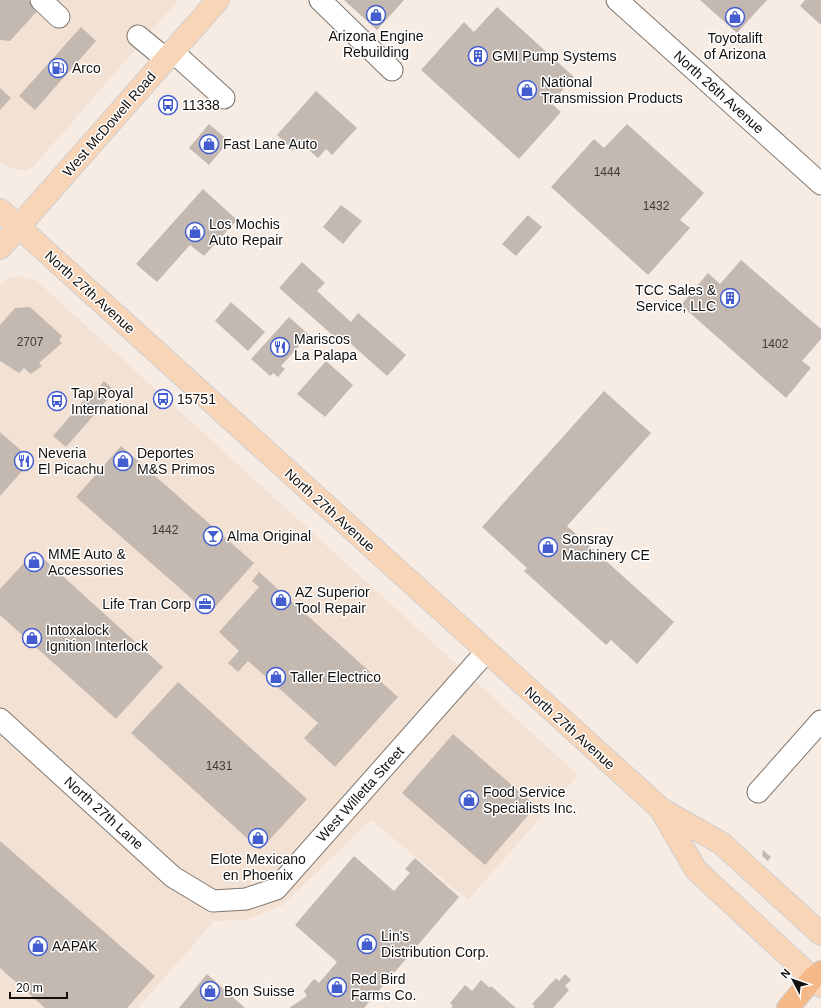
<svg xmlns="http://www.w3.org/2000/svg" width="821" height="1008" viewBox="0 0 821 1008" font-family="Arial,sans-serif">
<rect width="100%" height="100%" fill="#f7ece4"/>
<g fill="#f3e2d4">
<polygon points="0,0 178,0 34,166 27,170 19,170 10,168 0,163"/>
<polygon points="19,276 36,280 578,775 468,900 371,820 283,905 246,920 214,921 138,1008 0,1008 0,286 5,280"/>
</g>
<g fill="#c3b9b1">
<polygon points="0,0 28,0 39,9 10,41 0,40"/>
<polygon points="344,0 404,0 377,30"/>
<polygon points="700,0 767,0 737,33"/>
<polygon points="805,0 821,0 821,25 800,6"/>
<polygon points="497,7 574,77 551,103 561,112 519,159 421,70 464,22 474,32"/>
<polygon points="81,27 96,41 35,110 19,96"/>
<polygon points="0,88 11,98 0,110"/>
<polygon points="316,91 357,128 332,155 326,149 318,158 300,142 293,150 277,135"/>
<polygon points="167,102 172,103 165,111 161,108"/>
<polygon points="209,124 229,141 209,165 189,148"/>
<polygon points="627,124 704,193 680,220 690,228 648,275 551,187 594,139 604,148"/>
<polygon points="203,189 237,220 204,256 190,245 157,282 136,264"/>
<polygon points="341,205 362,221 343,244 323,227"/>
<polygon points="528,215 542,227 516,256 502,244"/>
<polygon points="741,260 821,329 821,339 802,361 811,368 786,398 681,305 708,273 720,284"/>
<polygon points="302,262 325,283 317,291 351,322 358,313 406,355 387,376 341,335 337,339 279,288"/>
<polygon points="231,302 265,332 248,351 215,321"/>
<polygon points="30,307 62,336 59,340 62,343 39,363 42,366 31,374 24,368 19,373 0,361 0,325 15,308"/>
<polygon points="289,317 309,335 281,366 285,369 278,377 273,373 270,376 251,359"/>
<polygon points="326,361 353,385 325,417 297,394"/>
<polygon points="104,381 115,391 66,447 53,436 93,390 95,392"/>
<polygon points="604,391 651,433 567,526 674,622 637,664 611,640 606,645 524,571 527,568 482,527"/>
<polygon points="0,432 32,460 0,496"/>
<polygon points="121,446 254,563 209,614 76,497"/>
<polygon points="35,551 163,667 116,719 0,615 0,589"/>
<polygon points="259,572 398,697 335,767 304,738 318,723 248,661 238,672 228,663 239,651 219,632 259,587 252,581"/>
<polygon points="178,682 307,799 260,850 131,733"/>
<polygon points="453,734 536,806 485,865 402,793"/>
<polygon points="0,841 155,976 127,1008 45,1008 0,968"/>
<polygon points="763,850 771,857 768,861 762,856"/>
<polygon points="354,856 394,891 410,873 405,869 415,858 459,897 364,1008 289,1008 307,996 304,991 314,979 319,983 337,962 295,925"/>
<polygon points="207,974 245,1008 179,1008"/>
<polygon points="565,974 571,980 565,986 569,990 553,1008 533,1008 535,1006 532,1004 556,978 559,981"/>
<polygon points="481,980 490,988 491,986 516,1008 451,1008 453,1006 450,1003 465,985 472,991"/>
</g>
<g fill="none" stroke-linecap="round" stroke-linejoin="round">
<defs>
<g id="minor">
<polyline points="41,0 59,17"/>
<polyline points="320,0 392,70"/>
<polyline points="617,0 821,184"/>
<polyline points="138,36 166,59"/>
<polyline points="172,51 224,98"/>
<polyline points="0,719 173,877 213,901 246,899 276,889 486,652"/>
<polyline points="758,792 821,721"/>
</g>
<g id="major">
<polyline points="0,210 661,809 721,843 821,934"/>
<polyline points="0,248 218,0"/>
<polyline points="661,810 696,870 821,986"/>
</g>
<polyline id="highway" points="788,1008 813,978 821,972"/>
</defs>
<use href="#minor" stroke="#80776f" stroke-width="23"/>
<use href="#major" stroke="#d0cfcf" stroke-width="24"/>
<use href="#highway" stroke="#d0cfcf" stroke-width="24"/>
<use href="#minor" stroke="#fff" stroke-width="21"/>
<use href="#major" stroke="#f9d5b8" stroke-width="22"/>
<use href="#highway" stroke="#f5b989" stroke-width="22"/>
</g>
<defs>
<symbol id="shop-ring" viewBox="-11 -11 22 22"><circle r="9.5" fill="#fff" stroke="#435dd0" stroke-width="1.5"/><path d="M-5-2.5h2.3a2.7 3.5 0 0 1 5.4 0H5L5.5 6h-11ZM-1.5-2.5h3a1.5 2.3 0 0 0-3 0Z" fill="#435dd0"/></symbol>
<symbol id="building-ring" viewBox="-11 -11 22 22"><circle r="9.5" fill="#fff" stroke="#435dd0" stroke-width="1.5"/><path d="M-4-6H4V6H1V3H-1V6H-4ZM-2.5-4.3h1.7v1.8h-1.7ZM.8-4.3h1.7v1.8H.8ZM-2.5-1h1.7V.8h-1.7ZM.8-1h1.7V.8H.8Z" fill="#435dd0"/></symbol>
<symbol id="fuel-ring" viewBox="-11 -11 22 22"><circle r="9.5" fill="#fff" stroke="#435dd0" stroke-width="1.5"/><path d="M-5.5-6h7V0h2V4h1.3V-2.5L3-4.5l.8-.8L6-3V5H2.5V1h-1V6h-7ZM-4.2-4.7v3.2H.2V-4.7Z" fill="#435dd0"/></symbol>
<symbol id="bus-ring" viewBox="-11 -11 22 22"><circle r="9.5" fill="#fff" stroke="#435dd0" stroke-width="1.5"/><path d="M-5-6H5V4H4V6H2V4H-2V6H-4V4H-5ZM-3.5-4V0h7V-4ZM-3.5 1.2v1.5H-2V1.2ZM2 1.2v1.5H3.5V1.2Z" fill="#435dd0"/></symbol>
<symbol id="restaurant-ring" viewBox="-11 -11 22 22"><circle r="9.5" fill="#fff" stroke="#435dd0" stroke-width="1.5"/><path d="M-5-6h1v4h1v-4h1v4h1v-4h1v5L-1.5 .5V6h-2V.5L-5-1ZM5-6V6H3V1.5H1.5Q1.5-4 5-6Z" fill="#435dd0"/></symbol>
<symbol id="bar-ring" viewBox="-11 -11 22 22"><circle r="9.5" fill="#fff" stroke="#435dd0" stroke-width="1.5"/><path d="M-6-5H6L.8 .8V4.5H3.5V6h-7V4.5H-.8V.8Z" fill="#435dd0"/></symbol>
<symbol id="office-ring" viewBox="-11 -11 22 22"><circle r="9.5" fill="#fff" stroke="#435dd0" stroke-width="1.5"/><path d="M-6-3h4V-5.5h4V-3h4V5H-6ZM-1-4.5V-3h2v-1.5ZM-6 0V1H6V0Z" fill="#435dd0"/></symbol>
</defs>
<g fill-rule="evenodd">
<use href="#shop-ring" x="365" y="4" width="22" height="22"/>
<use href="#shop-ring" x="724" y="6" width="22" height="22"/>
<use href="#building-ring" x="467" y="45" width="22" height="22"/>
<use href="#fuel-ring" x="47" y="57" width="22" height="22"/>
<use href="#shop-ring" x="516" y="79" width="22" height="22"/>
<use href="#bus-ring" x="157" y="94" width="22" height="22"/>
<use href="#shop-ring" x="198" y="133" width="22" height="22"/>
<use href="#shop-ring" x="184" y="221" width="22" height="22"/>
<use href="#building-ring" x="719" y="287" width="22" height="22"/>
<use href="#restaurant-ring" x="269" y="336" width="22" height="22"/>
<use href="#bus-ring" x="152" y="388" width="22" height="22"/>
<use href="#bus-ring" x="46" y="390" width="22" height="22"/>
<use href="#restaurant-ring" x="13" y="450" width="22" height="22"/>
<use href="#shop-ring" x="112" y="450" width="22" height="22"/>
<use href="#bar-ring" x="202" y="525" width="22" height="22"/>
<use href="#shop-ring" x="537" y="536" width="22" height="22"/>
<use href="#shop-ring" x="23" y="551" width="22" height="22"/>
<use href="#shop-ring" x="270" y="589" width="22" height="22"/>
<use href="#office-ring" x="194" y="593" width="22" height="22"/>
<use href="#shop-ring" x="21" y="627" width="22" height="22"/>
<use href="#shop-ring" x="265" y="666" width="22" height="22"/>
<use href="#shop-ring" x="458" y="789" width="22" height="22"/>
<use href="#shop-ring" x="247" y="827" width="22" height="22"/>
<use href="#shop-ring" x="356" y="933" width="22" height="22"/>
<use href="#shop-ring" x="27" y="935" width="22" height="22"/>
<use href="#shop-ring" x="326" y="976" width="22" height="22"/>
<use href="#shop-ring" x="199" y="980" width="22" height="22"/>
</g>
<g text-anchor="middle" stroke-width="3" stroke-linejoin="round" paint-order="stroke">
<g font-size="12" fill="#403a36">
<text x="607" y="176">1444</text>
<text x="656" y="210">1432</text>
<text x="30" y="346">2707</text>
<text x="775" y="348">1402</text>
<text x="165" y="534">1442</text>
<text x="219" y="770">1431</text>
</g>
<g font-size="14" fill="#14100d" stroke="#fff" text-anchor="start">
<text x="376" y="41" text-anchor="middle">Arizona Engine<tspan x="376" dy="16">Rebuilding</tspan></text>
<text x="735" y="43" text-anchor="middle">Toyotalift<tspan x="735" dy="16">of Arizona</tspan></text>
<text x="492" y="61">GMI Pump Systems</text>
<text x="72" y="73">Arco</text>
<text x="541" y="87">National<tspan x="541" dy="16">Transmission Products</tspan></text>
<text x="182" y="110">11338</text>
<text x="223" y="149">Fast Lane Auto</text>
<text x="209" y="229">Los Mochis<tspan x="209" dy="16">Auto Repair</tspan></text>
<text x="716" y="295" text-anchor="end">TCC Sales &amp;<tspan x="716" dy="16">Service, LLC</tspan></text>
<text x="294" y="344">Mariscos<tspan x="294" dy="16">La Palapa</tspan></text>
<text x="71" y="398">Tap Royal<tspan x="71" dy="16">International</tspan></text>
<text x="177" y="404">15751</text>
<text x="38" y="458">Neveria<tspan x="38" dy="16">El Picachu</tspan></text>
<text x="137" y="458">Deportes<tspan x="137" dy="16">M&amp;S Primos</tspan></text>
<text x="227" y="541">Alma Original</text>
<text x="562" y="544">Sonsray<tspan x="562" dy="16">Machinery CE</tspan></text>
<text x="48" y="559">MME Auto &amp;<tspan x="48" dy="16">Accessories</tspan></text>
<text x="295" y="597">AZ Superior<tspan x="295" dy="16">Tool Repair</tspan></text>
<text x="191" y="609" text-anchor="end">Life Tran Corp</text>
<text x="46" y="635">Intoxalock<tspan x="46" dy="16">Ignition Interlock</tspan></text>
<text x="290" y="682">Taller Electrico</text>
<text x="483" y="797">Food Service<tspan x="483" dy="16">Specialists Inc.</tspan></text>
<text x="258" y="864" text-anchor="middle">Elote Mexicano<tspan x="258" dy="16">en Phoenix</tspan></text>
<text x="381" y="941">Lin's<tspan x="381" dy="16">Distribution Corp.</tspan></text>
<text x="52" y="951">AAPAK</text>
<text x="351" y="984">Red Bird<tspan x="351" dy="16">Farms Co.</tspan></text>
<text x="224" y="996">Bon Suisse</text>
</g>
<g font-size="14" fill="#14100d" stroke="#fff">
<text transform="translate(719 92) rotate(42)" y="5">North 26th Avenue</text>
<text transform="translate(109 124) rotate(-49)" y="5">West McDowell Road</text>
<text transform="translate(90 292) rotate(42)" y="5">North 27th Avenue</text>
<text transform="translate(330 510) rotate(42)" y="5">North 27th Avenue</text>
<text transform="translate(570 728) rotate(42)" y="5">North 27th Avenue</text>
<text transform="translate(360 794) rotate(-48)" y="5">West Willetta Street</text>
<text transform="translate(104 813) rotate(42)" y="5">North 27th Lane</text>
</g>
</g>
<g transform="translate(793 980) rotate(311)" stroke="#ffffff" stroke-width="3" paint-order="stroke">
<path d="M0-3L7 15L0 10L-7 15Z" fill="#14100d"/>
<text y="-6" font-size="11" font-weight="bold" text-anchor="middle" fill="#14100d">N</text>
</g>
<path d="M10 992v6h57v-6" fill="none" stroke="#14100d" stroke-width="2"/>
<text x="16" y="992" font-size="12" fill="#14100d" stroke="#ffffff" stroke-width="3" paint-order="stroke">20 m</text>
</svg>
